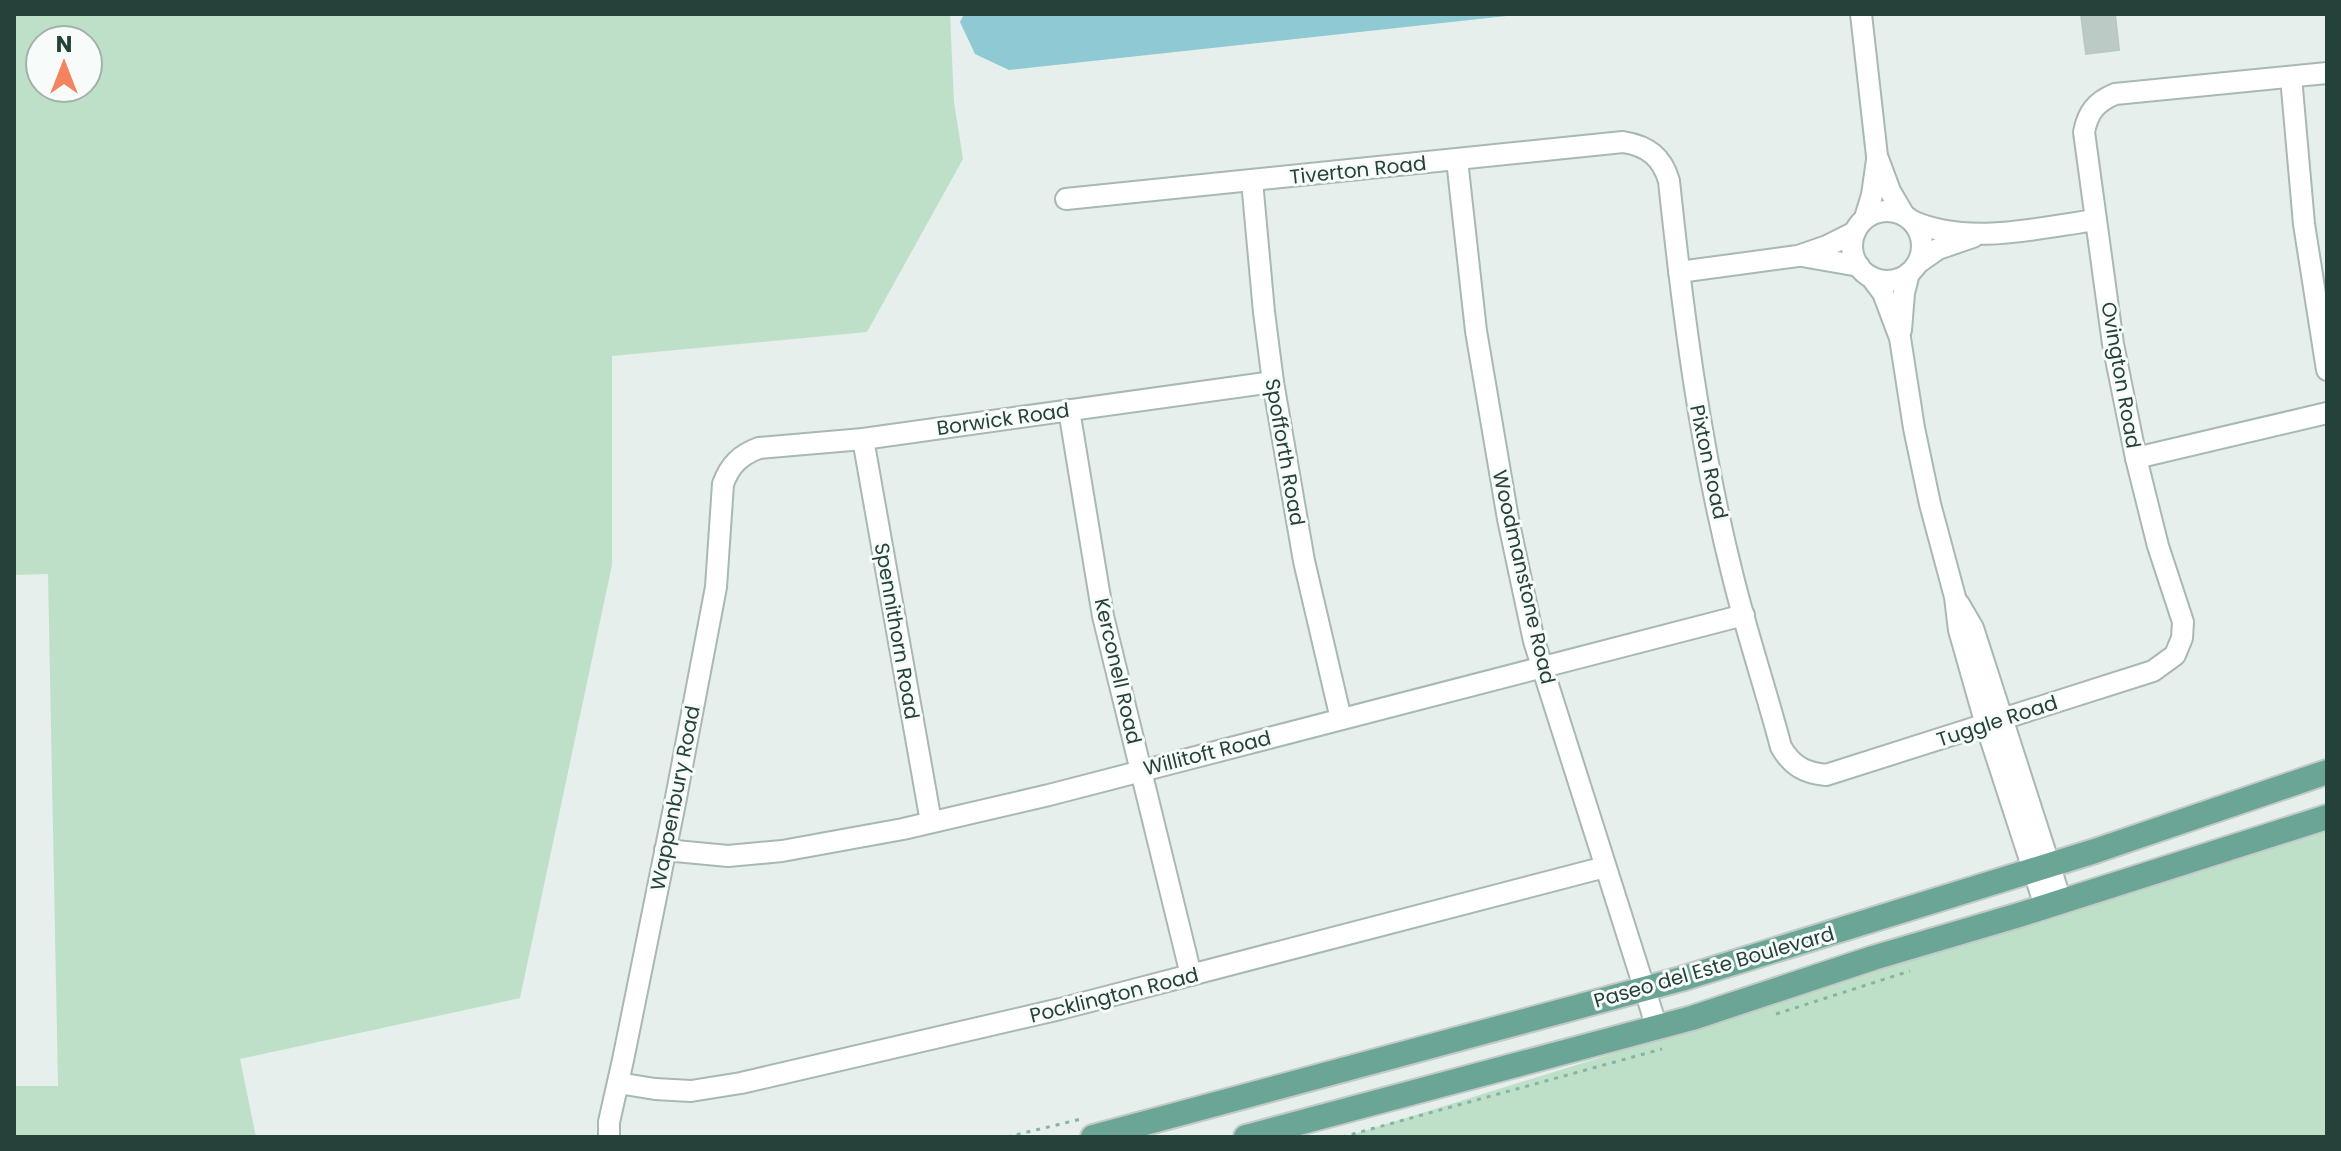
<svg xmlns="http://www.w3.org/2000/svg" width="2341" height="1151" viewBox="0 0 2341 1151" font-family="Poppins,sans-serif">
<rect width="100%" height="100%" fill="#e6efeb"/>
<g fill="#bfe0c8" fill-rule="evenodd">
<path d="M14 14H950L954 102 963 159 867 332 612 356V565L520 998 240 1059 256 1137H14V1086H58L48 574 14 575ZM40 40H88V88H40Z"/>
<polygon points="2327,831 2327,1137 1345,1137"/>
</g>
<polygon fill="#8ec9d4" points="964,14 1525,14 1009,70 975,54 960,22"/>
<polygon fill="#bbcac4" stroke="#b8c9c2" stroke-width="2" points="2081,14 2115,14 2119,50 2086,54"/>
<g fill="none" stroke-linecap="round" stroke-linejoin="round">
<defs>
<g id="minor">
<polyline points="1861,14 1877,156 1890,191 1904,215"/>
<polyline points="2291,77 2304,224 2327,370"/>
<polyline points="1457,160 1476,331 1508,519 1534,641 1657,1028"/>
<polyline points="1252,181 1264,312 1273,382 1304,561 1341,719"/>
<path d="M1066 199 1623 142C1648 146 1662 157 1669 181 1683 314 1700 447 1733 577 1747 634 1766 690 1781 747 1792 766 1805 773 1826 775L2153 671 2175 655 2182 638 2183 622 2158 546 2136 458 2113 344 2084 132C2088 112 2096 102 2115 94L2327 73"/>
<circle cx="1887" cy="246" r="35"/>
<polyline points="1865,218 1872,195 1877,160"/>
<path d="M1912 221C1968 246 2037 228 2096 220"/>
<polyline points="1802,256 1859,266"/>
<polyline points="1918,263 1938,249 1973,237"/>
<polyline points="1679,272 1798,256 1827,246 1855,232"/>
<polyline points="1871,277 1883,293 1900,338 1914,428 1930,504 1955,597 1959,630 1986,725 2045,906"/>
<polyline points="1901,330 1904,293 1909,273"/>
<polyline points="1069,410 1103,616 1191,975"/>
<polyline points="863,439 931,822"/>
<polyline points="2136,458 2327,413"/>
<polyline points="1959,604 1973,628 2061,901"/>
<polyline points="665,850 728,856 782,851 903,829 1049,795 1744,615"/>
<polyline points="618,1083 655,1089 691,1091 741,1083 1060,1009 1605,867"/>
<path d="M609 1137V1122L623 1060 675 803 716 587 723 484C730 465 740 455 759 448L863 439 1273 382"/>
</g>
<g id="major">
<polyline points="1093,1137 1681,979 2095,851 2327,772"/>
<polyline points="1246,1137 1692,1018 1873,958 2019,915 2327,817"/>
</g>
</defs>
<use href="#minor" stroke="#a8b8b2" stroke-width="24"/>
<use href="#major" stroke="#c2cac8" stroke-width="28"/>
<g stroke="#86b3a5" stroke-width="3" stroke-dasharray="4 6" stroke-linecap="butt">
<polyline points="1776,1014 1910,971"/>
<polyline points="1007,1137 1081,1119"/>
<polyline points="1342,1137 1662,1049"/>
</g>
<use href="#minor" stroke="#fff" stroke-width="20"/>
<use href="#major" stroke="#6aa596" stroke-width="24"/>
</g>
<g text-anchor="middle" stroke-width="6" stroke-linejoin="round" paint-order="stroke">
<g font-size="20" fill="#24423a" stroke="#f7fbf9">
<text transform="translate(1358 170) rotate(-6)" y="7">Tiverton Road</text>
<text transform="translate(2121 375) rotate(80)" y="7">Ovington Road</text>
<text transform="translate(1003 419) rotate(-8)" y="7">Borwick Road</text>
<text transform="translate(1285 452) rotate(80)" y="7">Spofforth Road</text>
<text transform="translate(1709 462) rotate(78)" y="7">Pixton Road</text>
<text transform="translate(1524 577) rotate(77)" y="7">Woodmanstone Road</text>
<text transform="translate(897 631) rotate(80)" y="7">Spennithorn Road</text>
<text transform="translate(1118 671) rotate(77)" y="7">Kerconell Road</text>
<text transform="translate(1997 721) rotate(-18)" y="7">Tuggle Road</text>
<text transform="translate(1207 753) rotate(-14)" y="7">Willitoft Road</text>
<text transform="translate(675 798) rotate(-79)" y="7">Wappenbury Road</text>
<text transform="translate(1714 967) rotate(-16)" y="7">Paseo del Este Boulevard</text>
<text transform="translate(1114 995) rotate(-14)" y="7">Pocklington Road</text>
</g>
</g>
<rect width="2341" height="1151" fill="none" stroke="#24423a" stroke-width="32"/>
<g transform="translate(64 64)"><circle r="38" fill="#f7fbf9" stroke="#a3b1ad" stroke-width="2"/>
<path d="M0-6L14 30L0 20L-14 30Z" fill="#f4845f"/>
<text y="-12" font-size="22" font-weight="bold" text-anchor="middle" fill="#24423a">N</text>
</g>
</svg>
